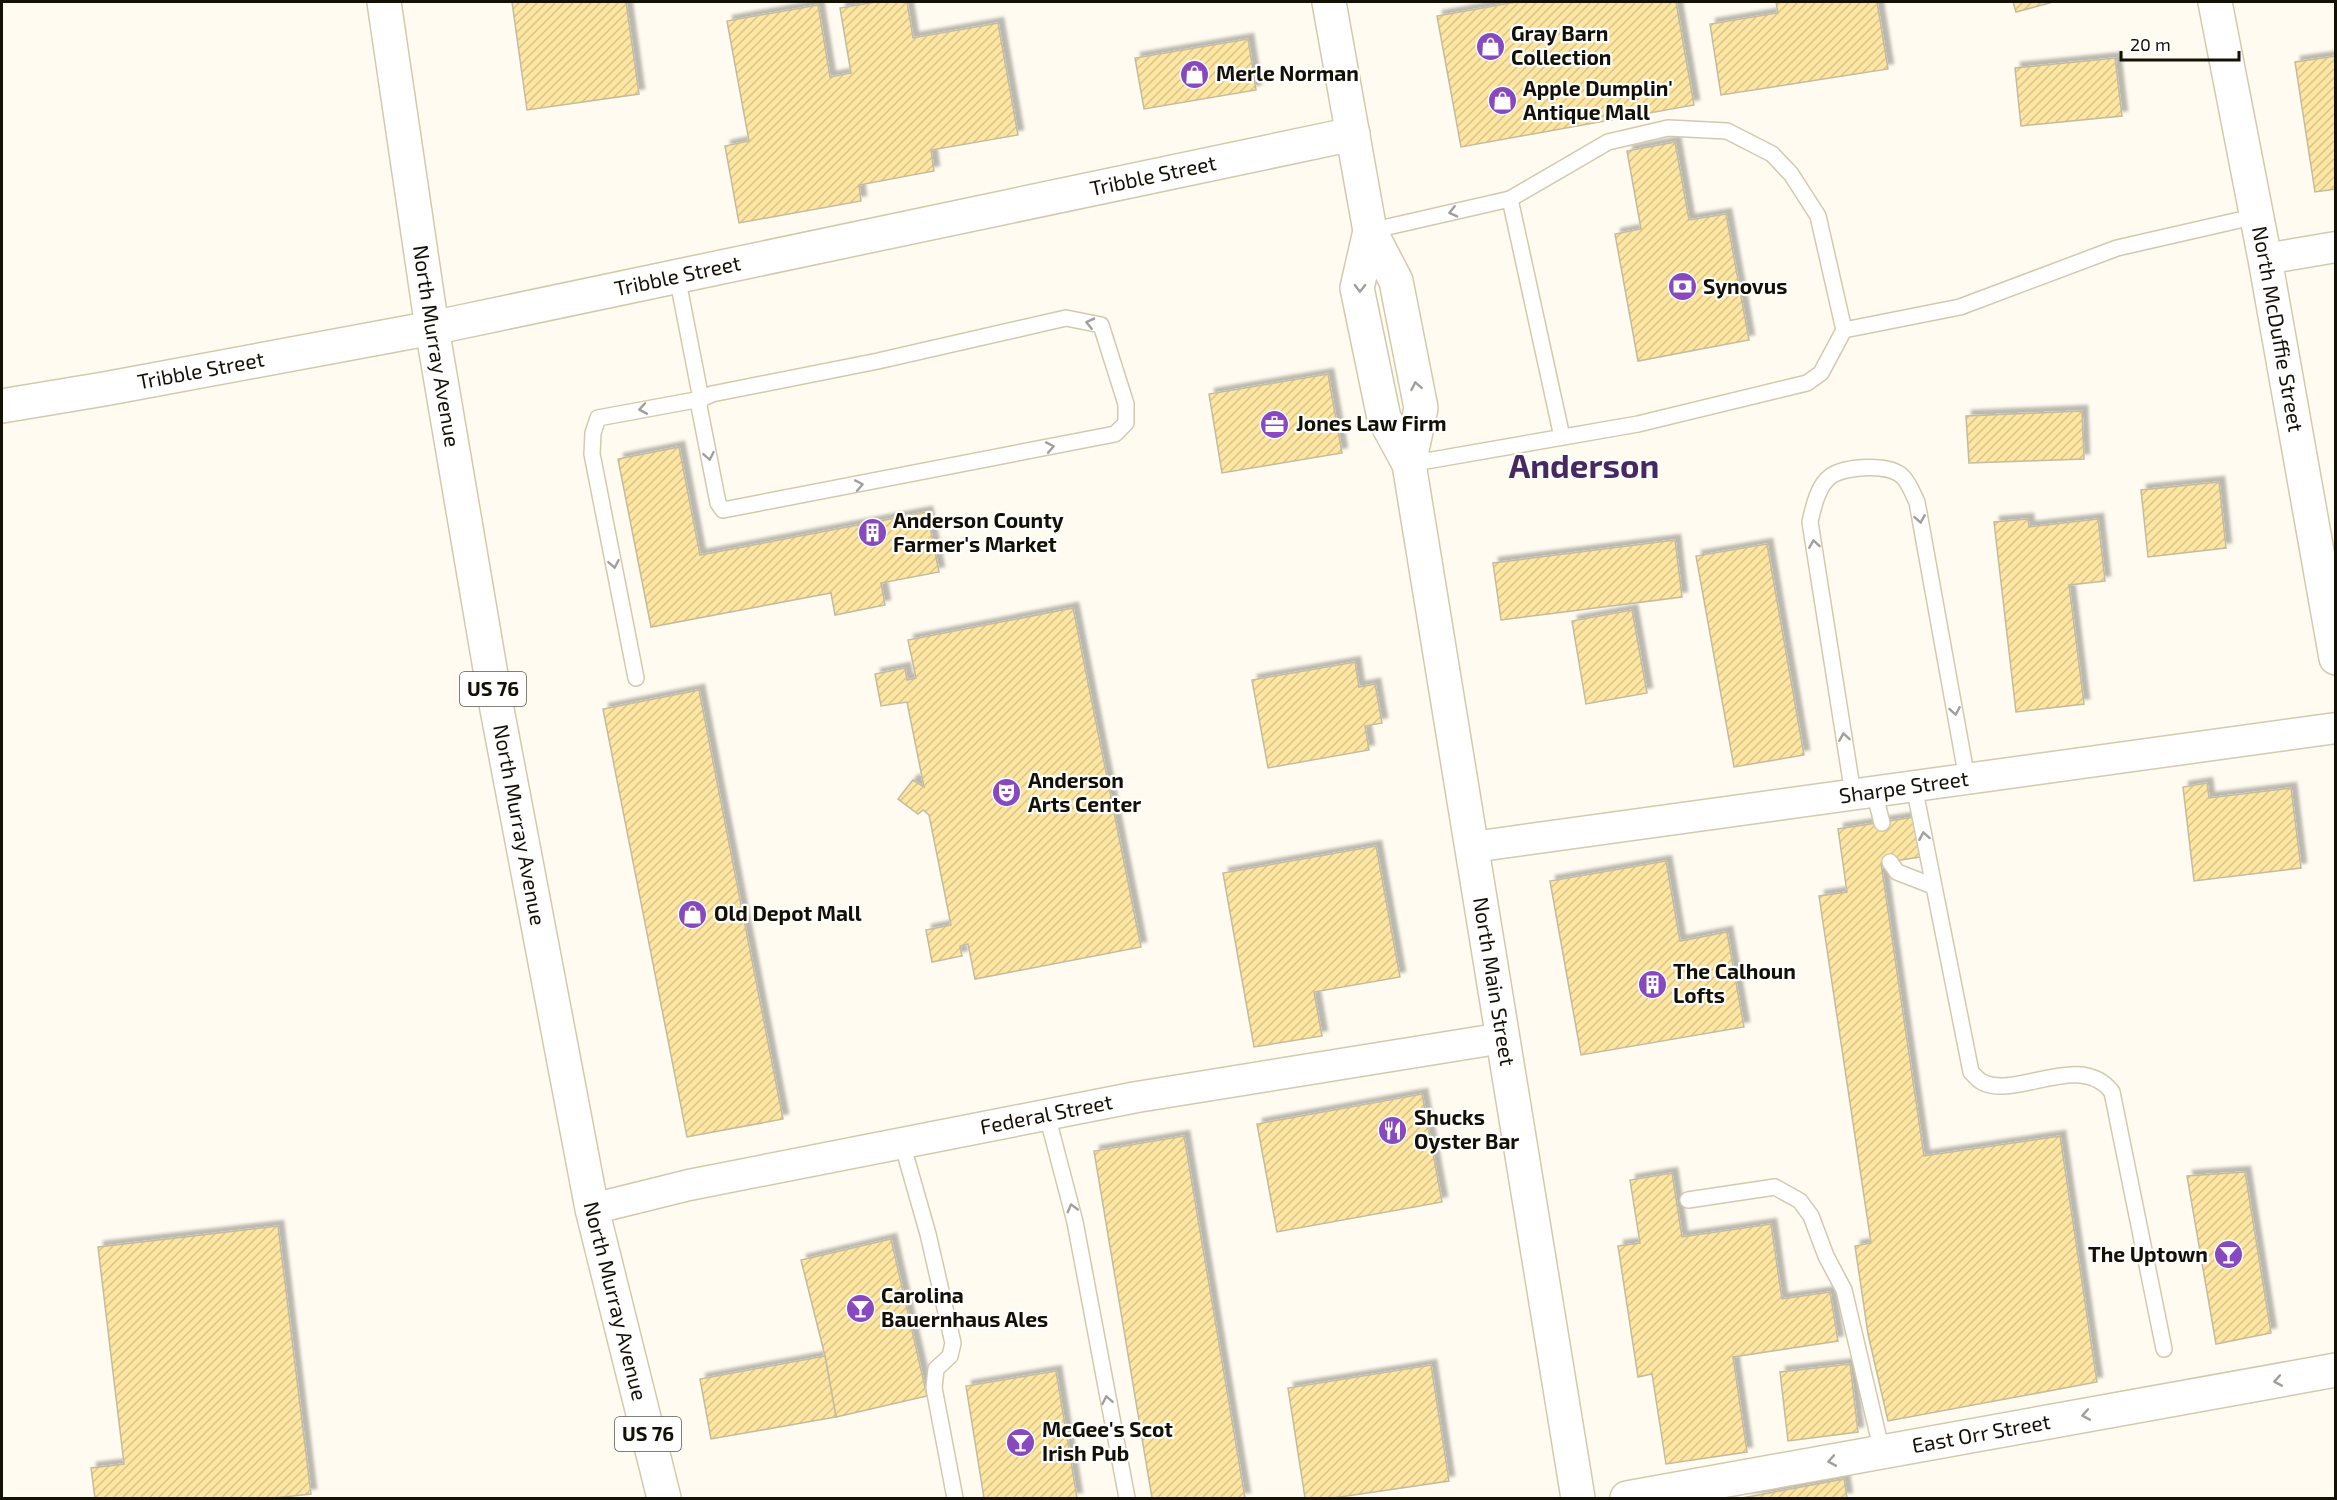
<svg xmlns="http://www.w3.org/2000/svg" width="2337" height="1500" viewBox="0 0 2337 1500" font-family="'Exo 2',sans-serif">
<defs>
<pattern id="building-hatch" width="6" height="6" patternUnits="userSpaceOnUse" patternTransform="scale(1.5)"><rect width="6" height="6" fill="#fde5a2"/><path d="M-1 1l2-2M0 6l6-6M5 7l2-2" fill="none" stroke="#d8c38a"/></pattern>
<filter id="shadow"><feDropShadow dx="5.5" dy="-5.5" stdDeviation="1.5" flood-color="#0004"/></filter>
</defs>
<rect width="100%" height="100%" fill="#fffbf0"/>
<g fill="url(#building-hatch)" stroke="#c5bba0" stroke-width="1.5" filter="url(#shadow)">
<polygon points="512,2 626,2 639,94 527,110"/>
<polygon points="876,2 907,2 913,38 998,23 1018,135 931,150 934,171 859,185 861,201 739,223 725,146 749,141 727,21 818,5 830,77 851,73 840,8"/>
<polygon points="1516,2 1676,2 1694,105 1461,147 1437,16"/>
<polygon points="1776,2 1877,2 1888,69 1721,95 1710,24 1778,13"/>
<polygon points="2013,2 2053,2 2016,12"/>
<polygon points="1248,39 1256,90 1144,109 1135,58"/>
<polygon points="2336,56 2336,189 2315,192 2295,62"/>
<polygon points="2115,58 2122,116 2021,126 2015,68"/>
<polygon points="1675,142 1689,220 1726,214 1749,340 1638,361 1615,234 1641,229 1627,151"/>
<polygon points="1328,374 1342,453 1222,473 1209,394"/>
<polygon points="2082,411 2084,459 1969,463 1966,416"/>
<polygon points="679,447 700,555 927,512 939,572 881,583 885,605 835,615 831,593 651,627 618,459"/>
<polygon points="2219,482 2226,548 2148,557 2141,490"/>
<polygon points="2028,519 2029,527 2098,519 2105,581 2069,585 2084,704 2016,712 1994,522"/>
<polygon points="1675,540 1682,597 1501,620 1493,563"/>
<polygon points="1767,544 1804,755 1734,767 1696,556"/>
<polygon points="1073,608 1141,947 975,979 968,944 960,946 962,956 932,962 926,930 951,925 929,815 923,810 918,814 898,799 913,780 924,787 907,702 881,706 875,674 905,668 907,680 916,678 908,640"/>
<polygon points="1632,610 1647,693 1586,704 1572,621"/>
<polygon points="1355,662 1359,687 1375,684 1382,723 1365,726 1369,750 1268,768 1252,680"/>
<polygon points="699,690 783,1119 687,1137 603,709"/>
<polygon points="2207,783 2209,798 2291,788 2301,868 2194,881 2183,787"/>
<polygon points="1914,817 1920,857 1881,863 1924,1156 2060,1136 2097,1382 1888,1421 1868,1334 1855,1246 1871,1243 1819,896 1847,892 1838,829"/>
<polygon points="1376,846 1400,977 1314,992 1322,1036 1254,1047 1223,873"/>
<polygon points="1666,861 1680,941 1727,932 1744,1027 1581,1055 1550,881"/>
<polygon points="1422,1094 1442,1202 1277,1232 1257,1124"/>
<polygon points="1184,1136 1245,1498 1152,1498 1094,1151"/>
<polygon points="2245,1172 2271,1333 2216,1344 2187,1176"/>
<polygon points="1672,1173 1682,1237 1771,1224 1782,1299 1830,1292 1838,1341 1733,1357 1747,1452 1666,1464 1652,1374 1638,1377 1618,1246 1640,1243 1630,1180"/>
<polygon points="278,1226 311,1494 275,1498 95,1498 91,1468 124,1464 98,1247"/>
<polygon points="891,1239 927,1396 836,1417 825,1356 801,1260"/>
<polygon points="825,1356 836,1417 711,1439 700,1379"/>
<polygon points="1850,1364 1858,1432 1788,1441 1780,1372"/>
<polygon points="1431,1365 1449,1481 1333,1498 1305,1498 1288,1388"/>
<polygon points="1056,1371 1077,1498 984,1498 966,1386"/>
<polygon points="1844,1479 1847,1498 1742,1498"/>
</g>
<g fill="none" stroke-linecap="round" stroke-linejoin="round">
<defs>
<g id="service">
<polyline points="1370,231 1510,199"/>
<polyline points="1562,437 1510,199 1608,142 1668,128 1727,131 1772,154 1791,174 1818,216 1844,330"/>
<polyline points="1409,464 1638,424 1807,383 1821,373 1844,330 1960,307 2117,248 2257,216"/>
<polyline points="636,678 592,454 593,433 598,418 701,399 712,394 878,361 1066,318 1101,325 1126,404 1126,423 1115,434 723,510 718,503 699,406 701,399 677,276"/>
<path d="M1914 786 1971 1072C1974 1075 1978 1080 1982 1082 2016 1100 2080 1050 2112 1092L2164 1349"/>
<polyline points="1874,791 1882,823"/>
<path d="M1853 794 1810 522C1813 508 1818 485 1831 476 1846 466 1890 463 1903 477 1909 483 1913 494 1917 502L1967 779"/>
<polyline points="1890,862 1897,872 1933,886"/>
<polyline points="1047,1115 1075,1222 1127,1498"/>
<polyline points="902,1143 928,1234 953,1343 950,1356 936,1369 934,1388 955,1498"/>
<polyline points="1688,1200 1775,1187 1800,1201 1811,1216 1826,1256 1844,1290 1882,1452"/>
</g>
<g id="minor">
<polyline points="2265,259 2336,247"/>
<path id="s1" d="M1473 847 2336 728"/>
<path id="s2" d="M592 1209 689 1185 1137 1097 1503 1038"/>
</g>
<g id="tertiary">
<path id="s3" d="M2215 2 2265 259 2336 658"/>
<path id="s4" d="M2 406 104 389 432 328 1353 134"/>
<path id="s5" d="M1627 1498 2336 1370"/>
</g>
<g id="primary">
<path id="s6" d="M384 2 432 328 496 704 592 1209 664 1498"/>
<polyline points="1329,2 1370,231 1396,281 1421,408 1409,464"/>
<path id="s7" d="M1370 231 1357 288 1384 418 1409 464 1578 1498"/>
</g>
</defs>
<use href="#service" stroke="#d3c9ae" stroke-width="18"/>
<use href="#minor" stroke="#d3c9ae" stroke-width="33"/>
<use href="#tertiary" stroke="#d3c9ae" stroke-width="36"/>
<use href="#primary" stroke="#d3c9ae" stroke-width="36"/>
<use href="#service" stroke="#fff" stroke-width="15"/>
<use href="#minor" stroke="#fff" stroke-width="30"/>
<use href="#tertiary" stroke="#fff" stroke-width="33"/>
<use href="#primary" stroke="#fff" stroke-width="33"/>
</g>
<defs><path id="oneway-chevron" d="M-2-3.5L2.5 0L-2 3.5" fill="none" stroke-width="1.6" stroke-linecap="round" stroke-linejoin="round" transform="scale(1.5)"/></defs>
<g stroke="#a19f9b">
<use href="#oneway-chevron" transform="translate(1453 212) rotate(167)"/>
<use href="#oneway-chevron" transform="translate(1360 288) rotate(91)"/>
<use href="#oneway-chevron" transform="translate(1090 323) rotate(-167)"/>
<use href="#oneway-chevron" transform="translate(1416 386) rotate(-101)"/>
<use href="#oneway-chevron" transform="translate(643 409) rotate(170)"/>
<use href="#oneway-chevron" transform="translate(1050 447) rotate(-11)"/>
<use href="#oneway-chevron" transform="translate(709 456) rotate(79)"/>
<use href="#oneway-chevron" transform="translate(859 485) rotate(-11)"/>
<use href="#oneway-chevron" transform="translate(1920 519) rotate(80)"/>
<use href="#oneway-chevron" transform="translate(1814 544) rotate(-99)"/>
<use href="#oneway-chevron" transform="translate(614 564) rotate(79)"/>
<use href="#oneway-chevron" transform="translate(1955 711) rotate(80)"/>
<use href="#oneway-chevron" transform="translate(1844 737) rotate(-99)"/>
<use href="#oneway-chevron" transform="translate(1924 836) rotate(-100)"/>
<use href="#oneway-chevron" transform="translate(1072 1208) rotate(-105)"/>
<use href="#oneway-chevron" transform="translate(2278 1381) rotate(170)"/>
<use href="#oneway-chevron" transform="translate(1107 1400) rotate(-101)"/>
<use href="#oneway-chevron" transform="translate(2086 1415) rotate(170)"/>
<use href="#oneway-chevron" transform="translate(1832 1461) rotate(170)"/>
</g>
<defs>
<symbol id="shop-disc" viewBox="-11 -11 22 22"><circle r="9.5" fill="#8849be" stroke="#fff"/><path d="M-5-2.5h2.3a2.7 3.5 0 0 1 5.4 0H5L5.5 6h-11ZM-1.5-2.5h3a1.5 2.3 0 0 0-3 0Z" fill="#fff"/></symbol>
<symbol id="bank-disc" viewBox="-11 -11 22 22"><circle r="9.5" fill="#8849be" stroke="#fff"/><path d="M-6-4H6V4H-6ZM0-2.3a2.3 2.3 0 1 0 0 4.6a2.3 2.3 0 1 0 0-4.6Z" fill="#fff"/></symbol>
<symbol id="office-disc" viewBox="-11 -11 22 22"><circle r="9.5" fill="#8849be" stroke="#fff"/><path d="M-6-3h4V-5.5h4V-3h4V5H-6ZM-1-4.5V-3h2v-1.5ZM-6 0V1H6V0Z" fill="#fff"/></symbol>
<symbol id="building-disc" viewBox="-11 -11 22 22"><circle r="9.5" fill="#8849be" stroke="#fff"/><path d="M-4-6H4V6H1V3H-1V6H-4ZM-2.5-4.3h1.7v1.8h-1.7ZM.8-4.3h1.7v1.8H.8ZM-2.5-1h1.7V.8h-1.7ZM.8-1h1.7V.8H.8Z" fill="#fff"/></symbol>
<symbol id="theatre-disc" viewBox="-11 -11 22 22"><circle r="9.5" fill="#8849be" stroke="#fff"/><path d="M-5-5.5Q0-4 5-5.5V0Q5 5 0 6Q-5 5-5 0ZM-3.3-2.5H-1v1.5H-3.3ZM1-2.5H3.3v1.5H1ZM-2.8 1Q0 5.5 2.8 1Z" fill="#fff"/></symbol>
<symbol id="restaurant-disc" viewBox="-11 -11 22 22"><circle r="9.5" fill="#8849be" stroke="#fff"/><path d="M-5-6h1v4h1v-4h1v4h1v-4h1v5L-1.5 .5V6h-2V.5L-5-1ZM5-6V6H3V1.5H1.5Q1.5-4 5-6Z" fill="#fff"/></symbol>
<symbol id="bar-disc" viewBox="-11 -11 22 22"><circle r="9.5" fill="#8849be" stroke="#fff"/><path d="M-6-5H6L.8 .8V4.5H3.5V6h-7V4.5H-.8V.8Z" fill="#fff"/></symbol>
</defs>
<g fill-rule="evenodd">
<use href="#shop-disc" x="1474" y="30" width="33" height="33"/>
<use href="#shop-disc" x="1178" y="58" width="33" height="33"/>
<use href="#shop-disc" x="1486" y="84" width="33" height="33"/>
<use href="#bank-disc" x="1666" y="270" width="33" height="33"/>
<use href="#office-disc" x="1258" y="408" width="33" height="33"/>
<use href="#building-disc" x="856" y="516" width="33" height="33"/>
<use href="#theatre-disc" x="990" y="776" width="33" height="33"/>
<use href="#shop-disc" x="676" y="898" width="33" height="33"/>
<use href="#building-disc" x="1636" y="968" width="33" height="33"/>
<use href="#restaurant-disc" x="1376" y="1114" width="33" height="33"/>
<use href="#bar-disc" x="2212" y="1238" width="33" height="33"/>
<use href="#bar-disc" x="844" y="1292" width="33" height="33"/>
<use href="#bar-disc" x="1004" y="1426" width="33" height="33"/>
</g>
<g text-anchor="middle" stroke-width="4.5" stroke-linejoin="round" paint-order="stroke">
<g fill="#fff" stroke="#5a5851" stroke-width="1.5">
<rect x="460" y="672" width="66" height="34" rx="4.5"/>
<rect x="615" y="1417" width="66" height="34" rx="4.5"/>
</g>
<g font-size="20" font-weight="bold" fill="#131006">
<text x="493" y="696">US 76</text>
<text x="648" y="1441">US 76</text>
</g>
<g font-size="21" font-weight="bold" fill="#131006" stroke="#fff" text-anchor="start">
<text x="1511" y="41">Gray Barn<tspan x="1511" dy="24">Collection</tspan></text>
<text x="1216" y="81">Merle Norman</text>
<text x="1523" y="96">Apple Dumplin'<tspan x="1523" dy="24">Antique Mall</tspan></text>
<text x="1703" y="294">Synovus</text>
<text x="1296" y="431">Jones Law Firm</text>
<text x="893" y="528">Anderson County<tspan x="893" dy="24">Farmer's Market</tspan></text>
<text x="1028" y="788">Anderson<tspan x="1028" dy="24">Arts Center</tspan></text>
<text x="714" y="921">Old Depot Mall</text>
<text x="1673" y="979">The Calhoun<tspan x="1673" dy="24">Lofts</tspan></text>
<text x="1414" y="1125">Shucks<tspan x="1414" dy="24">Oyster Bar</tspan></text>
<text x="2208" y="1262" text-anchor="end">The Uptown</text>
<text x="881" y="1303">Carolina<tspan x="881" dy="24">Bauernhaus Ales</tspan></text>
<text x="1042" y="1437">McGee's Scot<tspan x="1042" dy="24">Irish Pub</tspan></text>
</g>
<g font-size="21" fill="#131006" stroke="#fff">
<text dy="7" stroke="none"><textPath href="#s4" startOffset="1174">Tribble Street</textPath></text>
<text dy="7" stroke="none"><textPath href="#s4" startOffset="688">Tribble Street</textPath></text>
<text dy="7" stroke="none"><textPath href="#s3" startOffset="333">North McDuffie Street</textPath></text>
<text dy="7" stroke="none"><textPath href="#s6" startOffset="348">North Murray Avenue</textPath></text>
<text dy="7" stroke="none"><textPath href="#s4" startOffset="202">Tribble Street</textPath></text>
<text dy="7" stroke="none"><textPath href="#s1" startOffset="435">Sharpe Street</textPath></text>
<text dy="7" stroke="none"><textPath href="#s6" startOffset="834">North Murray Avenue</textPath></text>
<text dy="7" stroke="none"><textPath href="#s7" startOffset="768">North Main Street</textPath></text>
<text dy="7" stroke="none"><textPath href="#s2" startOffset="464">Federal Street</textPath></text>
<text dy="7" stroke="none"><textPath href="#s6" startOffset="1320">North Murray Avenue</textPath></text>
<text dy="7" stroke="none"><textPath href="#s5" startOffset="360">East Orr Street</textPath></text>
</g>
<g font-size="33" font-weight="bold" fill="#472962" stroke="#fff">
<text x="1584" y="478">Anderson</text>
</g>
</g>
<rect width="2337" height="1500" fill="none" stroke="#131006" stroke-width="6"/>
<path d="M2121 51v9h118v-9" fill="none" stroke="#131006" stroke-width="3"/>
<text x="2130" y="51" font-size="18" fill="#131006" stroke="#ffffff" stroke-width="4.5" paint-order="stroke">20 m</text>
</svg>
